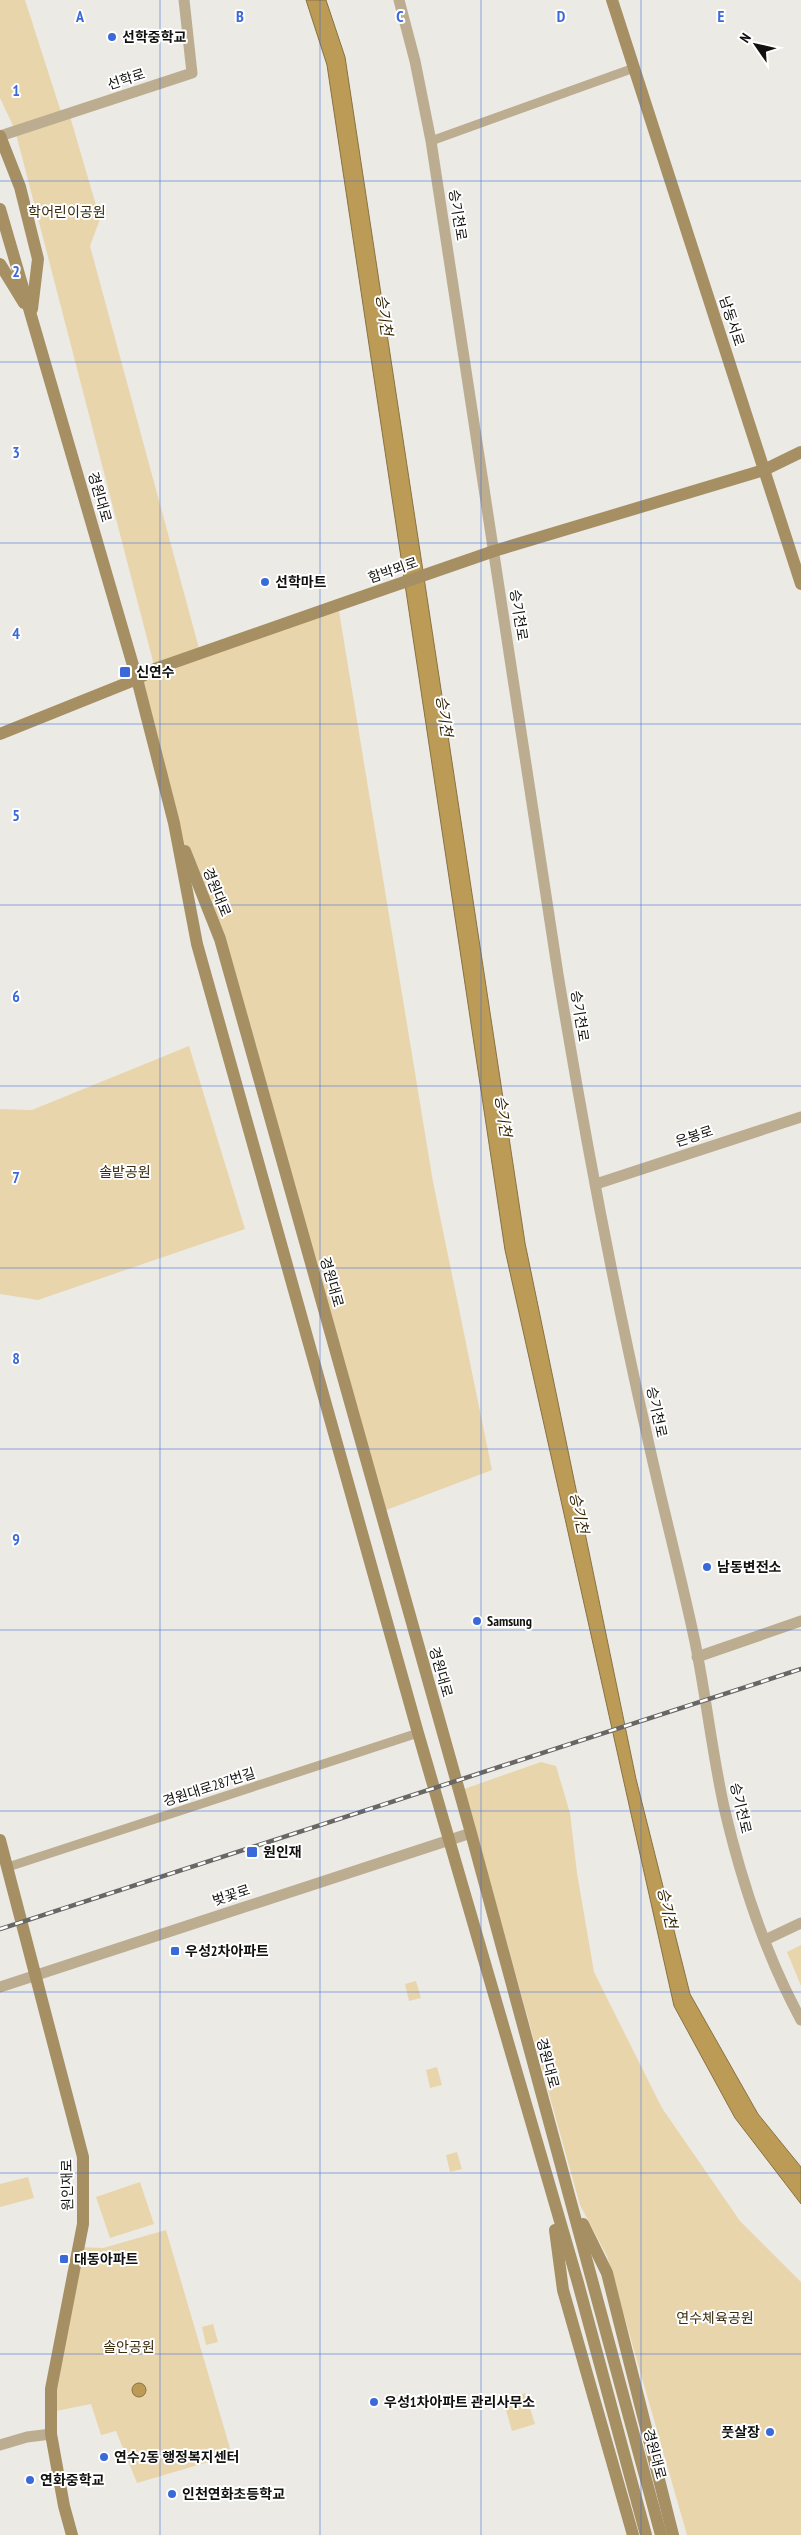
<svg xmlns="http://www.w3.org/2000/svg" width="801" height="2535" viewBox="0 0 801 2535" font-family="'PT Sans Narrow','Noto Sans KR',sans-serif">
<rect width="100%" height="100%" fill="#eceae5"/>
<g fill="#e9d5ac">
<polygon points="0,0 25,0 62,115 69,113 100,219 90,246 200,652 155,669 15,130 0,98"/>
<polygon points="338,605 433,1182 492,1470 381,1512 220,940 174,823 137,679"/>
<polygon points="189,1046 245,1229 38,1300 0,1294 0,1109 32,1110"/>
<polygon points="541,1762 556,1766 570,1813 577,1873 594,1972 662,2108 740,2221 801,2282 801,2535 687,2535 607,2256 580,2205 464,1789"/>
<polygon points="801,1945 801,1986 787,1952"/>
<polygon points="416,1981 421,1998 409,2001 405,1984"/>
<polygon points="437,2067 442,2085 430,2088 426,2070"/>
<polygon points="457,2152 462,2169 450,2172 446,2155"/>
<polygon points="28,2177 34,2198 0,2207 0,2184"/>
<polygon points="140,2182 154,2224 110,2238 96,2197"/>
<polygon points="166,2230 232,2455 137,2483 116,2431 101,2435 91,2404 51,2412 78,2247 103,2248"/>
<polygon points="213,2324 218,2342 206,2345 202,2327"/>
<polygon points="525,2393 535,2424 512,2431 503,2400"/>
</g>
<g fill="#bc9b56" stroke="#897241">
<polygon points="306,0 326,0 345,57 525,1243 636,1779 690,1994 758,2114 801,2167 801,2204 735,2118 674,2006 505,1250 327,65"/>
<circle cx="139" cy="2390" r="7"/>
</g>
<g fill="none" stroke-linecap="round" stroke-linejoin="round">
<g stroke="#bcad90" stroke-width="9">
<polyline points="431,141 634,68"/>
<polyline points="8,1867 418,1733"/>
</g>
<g stroke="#bcad90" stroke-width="11">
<path d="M399 0 415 61 431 141 558 974C583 1126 612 1281 646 1431 661 1501 680 1571 695 1642 706 1696 712 1752 724 1807 741 1880 765 1954 801 2020"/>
<polyline points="0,136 192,73 184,0"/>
<polyline points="596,1184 801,1117"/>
<polyline points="697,1657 801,1621"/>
<polyline points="765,1940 801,1923"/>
<polyline points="0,1987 471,1833"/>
<polyline points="0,2445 27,2437 51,2434"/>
</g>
<g stroke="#a58f63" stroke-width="12">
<polyline points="612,0 801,584"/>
<polyline points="0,136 20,187 38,259 32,309"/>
<polyline points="0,209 137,679 174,823 197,944 418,1733 578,2283 646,2535"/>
<polyline points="0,264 24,303"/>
<polyline points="0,734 137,679 155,669 338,605 494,551 764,470 801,452"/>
<polyline points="185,851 220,939 471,1833 661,2535"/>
<polyline points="0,1840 83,2157 83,2224 51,2389 51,2434 64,2506 72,2535"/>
<polyline points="583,2224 607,2273 673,2535"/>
<polyline points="555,2230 563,2290 633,2535"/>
</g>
<defs>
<polyline id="rail" points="0,1929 801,1669"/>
</defs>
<use href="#rail" stroke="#686764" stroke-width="4.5"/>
<use href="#rail" stroke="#fff" stroke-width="2.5" stroke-dasharray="8" stroke-linecap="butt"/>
</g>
<path fill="none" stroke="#3a69d9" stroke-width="1" stroke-opacity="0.55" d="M160 0V2535M320 0V2535M481 0V2535M641 0V2535M0 181H801M0 362H801M0 543H801M0 724H801M0 905H801M0 1086H801M0 1268H801M0 1449H801M0 1630H801M0 1811H801M0 1992H801M0 2173H801M0 2354H801"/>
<g fill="#3a69d9" stroke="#fff" stroke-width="2">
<circle cx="112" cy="37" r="5"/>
<circle cx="265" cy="582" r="5"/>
<rect x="119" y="666" width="12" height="12" rx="2.5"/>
<circle cx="707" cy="1567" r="5"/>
<circle cx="477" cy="1621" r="5"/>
<rect x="246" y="1846" width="12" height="12" rx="2.5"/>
<rect x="170" y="1946" width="10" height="10" rx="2.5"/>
<rect x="59" y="2254" width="10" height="10" rx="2.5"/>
<circle cx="374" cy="2402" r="5"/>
<circle cx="770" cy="2432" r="5"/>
<circle cx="104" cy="2457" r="5"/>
<circle cx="30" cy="2480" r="5"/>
<circle cx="172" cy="2494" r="5"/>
</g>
<g text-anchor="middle" stroke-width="4" stroke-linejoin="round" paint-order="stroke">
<g font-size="14" font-weight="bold" fill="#11110f" stroke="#fff" text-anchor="start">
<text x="122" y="42">선학중학교</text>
<text x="275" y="587">선학마트</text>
<text x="136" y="677">신연수</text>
<text x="717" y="1572">남동변전소</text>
<text x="487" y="1626">Samsung</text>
<text x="263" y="1857">원인재</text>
<text x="185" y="1956">우성2차아파트</text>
<text x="74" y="2264">대동아파트</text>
<text x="384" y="2407">우성1차아파트 관리사무소</text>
<text x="760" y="2437" text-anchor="end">풋살장</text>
<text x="114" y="2462">연수2동 행정복지센터</text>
<text x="40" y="2485">연화중학교</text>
<text x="182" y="2499">인천연화초등학교</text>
</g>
<g font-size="14" fill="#11110f" stroke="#fff">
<text transform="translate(126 79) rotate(-18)" y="5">선학로</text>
<text transform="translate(458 215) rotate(81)" y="5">승기천로</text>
<text transform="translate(732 321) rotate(72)" y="5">남동서로</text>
<text transform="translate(100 497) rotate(74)" y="5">경원대로</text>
<text transform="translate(393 570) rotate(-19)" y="5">함박뫼로</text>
<text transform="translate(519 615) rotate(81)" y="5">승기천로</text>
<text transform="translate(217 892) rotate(68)" y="5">경원대로</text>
<text transform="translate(580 1016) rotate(81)" y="5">승기천로</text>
<text transform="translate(694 1136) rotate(-18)" y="5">은봉로</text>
<text transform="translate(332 1282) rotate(74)" y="5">경원대로</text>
<text transform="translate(657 1412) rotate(78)" y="5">승기천로</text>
<text transform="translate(441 1672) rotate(74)" y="5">경원대로</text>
<text transform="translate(209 1787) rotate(-18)" y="5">경원대로287번길</text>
<text transform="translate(741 1808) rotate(77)" y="5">승기천로</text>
<text transform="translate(231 1895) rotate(-18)" y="5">벚꽃로</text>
<text transform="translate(548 2063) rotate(75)" y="5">경원대로</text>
<text transform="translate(67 2185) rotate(-91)" y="5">원인재로</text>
<text transform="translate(655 2454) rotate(75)" y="5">경원대로</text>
</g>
<g font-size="14" fill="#3a2c0d" stroke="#fff">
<text x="67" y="217">학어린이공원</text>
<text x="125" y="1177">솔밭공원</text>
<text x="715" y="2323">연수체육공원</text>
<text x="129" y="2352">솔안공원</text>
</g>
<g font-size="15" font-style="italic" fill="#352707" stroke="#fff">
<text transform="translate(384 315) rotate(82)" y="5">승기천</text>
<text transform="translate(444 716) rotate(82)" y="5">승기천</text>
<text transform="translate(503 1116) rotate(82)" y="5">승기천</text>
<text transform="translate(579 1513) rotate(78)" y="5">승기천</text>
<text transform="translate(667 1908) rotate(77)" y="5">승기천</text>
</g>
</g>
<g font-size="16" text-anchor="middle" font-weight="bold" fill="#3a69d9" stroke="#fff" stroke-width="4" stroke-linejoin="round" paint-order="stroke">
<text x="80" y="22">A</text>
<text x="240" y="22">B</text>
<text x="400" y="22">C</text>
<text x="561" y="22">D</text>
<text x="721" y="22">E</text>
<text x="16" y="96">1</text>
<text x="16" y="277">2</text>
<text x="16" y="458">3</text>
<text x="16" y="639">4</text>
<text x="16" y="821">5</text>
<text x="16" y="1002">6</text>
<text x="16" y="1183">7</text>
<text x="16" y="1364">8</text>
<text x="16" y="1545">9</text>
</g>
<g transform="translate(756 45) rotate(304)" stroke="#ffffff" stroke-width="4" paint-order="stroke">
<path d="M0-4L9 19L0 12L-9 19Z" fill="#11110f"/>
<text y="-8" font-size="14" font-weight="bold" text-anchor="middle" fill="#11110f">N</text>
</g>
</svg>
